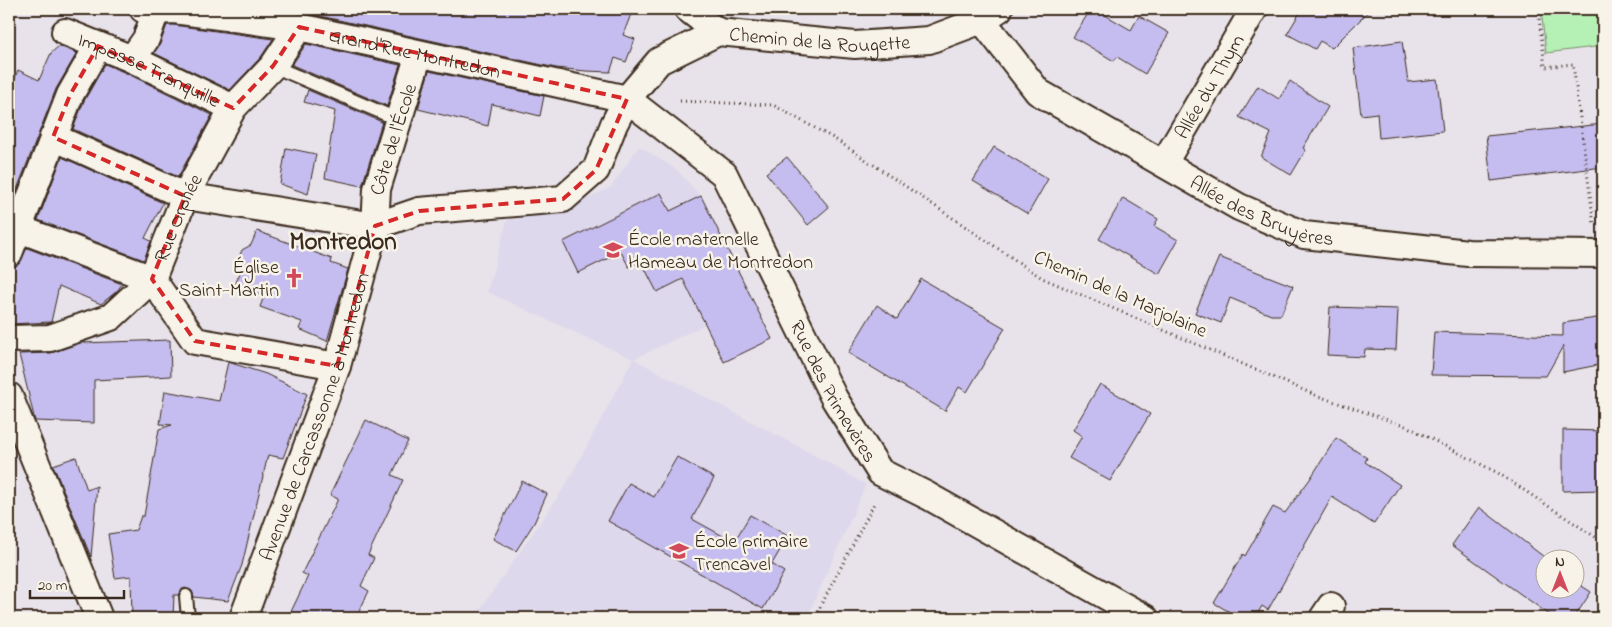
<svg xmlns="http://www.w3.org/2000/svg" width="1612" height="627" viewBox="0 0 1612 627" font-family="'Indie Flower',sans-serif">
<rect width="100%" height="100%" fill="#e8e3ea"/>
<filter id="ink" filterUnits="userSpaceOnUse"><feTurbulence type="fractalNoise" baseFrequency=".02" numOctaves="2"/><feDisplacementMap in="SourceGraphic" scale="10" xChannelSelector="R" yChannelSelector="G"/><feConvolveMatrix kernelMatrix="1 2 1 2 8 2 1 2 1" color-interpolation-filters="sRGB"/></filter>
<g filter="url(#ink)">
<polygon fill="#ded8ec" points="639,146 677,170 701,196 754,301 634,359 829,463 866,485 807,618 474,618 566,485 633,359 487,292 507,220 558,213 611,187"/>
<polygon fill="#b5f0b5" stroke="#788d6a" points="1541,9 1603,9 1603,46 1546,53"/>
<g fill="#c5bdef" stroke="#3b2a1e">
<polygon points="276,9 633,9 623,35 635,39 626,62 615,58 610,72 586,71 556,68 302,12"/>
<polygon points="1091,9 1095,9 1131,30 1139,16 1169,33 1145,74 1117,57 1114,61 1073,37"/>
<polygon points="1302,9 1371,9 1332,48 1320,41 1315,49 1287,34"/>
<polygon points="167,25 173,25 273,39 261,57 230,90 154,53 160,44"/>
<polygon points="1402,41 1408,82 1437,79 1443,131 1379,138 1377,113 1361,115 1353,48"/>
<polygon points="306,44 400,65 387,106 292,65"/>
<polygon points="59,46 77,53 56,89 9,210 9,93 18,70 39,80 51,53"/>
<polygon points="105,64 126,73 212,115 178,177 73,129 84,101"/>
<polygon points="429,71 544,96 540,116 492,104 488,126 418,109"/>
<polygon points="1290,81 1328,107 1303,148 1306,150 1291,175 1261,157 1271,133 1239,117 1258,86 1279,99"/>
<polygon points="308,90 382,122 362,186 325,178 335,111 304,102"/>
<polygon points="1603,124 1603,167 1491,181 1486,136"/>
<polygon points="994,147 1048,179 1028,214 973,181"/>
<polygon points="286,148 316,154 308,194 280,184"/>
<polygon points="62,157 163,203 145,238 151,241 144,260 38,220"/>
<polygon points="787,157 829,207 808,225 766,173"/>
<polygon points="661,193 670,211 701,196 772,339 724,362 683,279 657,292 641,261 629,267 621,252 578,273 563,242"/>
<polygon points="1123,198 1158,219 1154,226 1178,240 1159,274 1099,239"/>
<polygon points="257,231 332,259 331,263 348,269 327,341 299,329 302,322 260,307 264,296 235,285 240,273 237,262 242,250 251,245"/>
<polygon points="27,248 122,284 117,291 101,304 59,286 51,322 9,324 9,268 19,264"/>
<polygon points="1219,257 1293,286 1281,315 1271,315 1230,298 1221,323 1195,313"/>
<polygon points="921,279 1005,328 967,392 959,387 945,411 848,353 877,305 897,319"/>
<polygon points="1330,307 1398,309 1396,350 1365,349 1364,357 1327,355"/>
<polygon points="1603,317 1603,364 1563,372 1563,346 1546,376 1431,375 1434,332 1563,336 1563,323"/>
<polygon points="170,340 171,376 94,380 94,423 35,421 19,354 51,353 80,343"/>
<polygon points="228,362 266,374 307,394 283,458 268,455 242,565 228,601 194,597 192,591 185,588 181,590 178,595 174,595 173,618 132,618 131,576 115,578 108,534 136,530 141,516 144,516 159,429 172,425 160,424 165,391 219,401"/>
<polygon points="1100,384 1150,414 1110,481 1069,458 1082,436 1073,430"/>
<polygon points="366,420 408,441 392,475 403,480 368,555 374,558 361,586 369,591 356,618 288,618 308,576 302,573 338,499 330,495"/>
<polygon points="1563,430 1603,431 1603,490 1563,491"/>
<polygon points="1336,438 1367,458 1365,462 1400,485 1374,524 1332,497 1268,610 1262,606 1255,618 1240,618 1214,603 1243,554 1245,556 1273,507 1285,513 1310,479"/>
<polygon points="76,457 87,490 97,486 91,557 53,465"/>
<polygon points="677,457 714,478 692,519 734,542 750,515 788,536 772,564 784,572 763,609 608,521 629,483 654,497"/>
<polygon points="522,481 547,494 534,523 516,551 493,539"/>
<polygon points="1479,507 1548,560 1544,560 1544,590 1574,590 1574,581 1591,592 1574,618 1554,618 1452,545"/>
</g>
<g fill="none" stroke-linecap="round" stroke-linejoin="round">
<defs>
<g id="lane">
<polyline points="273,66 399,120"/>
<polyline points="186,596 188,618"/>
</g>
<g id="street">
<path id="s1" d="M143 9 156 11 174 10 299 27 627 99 724 174 834 398 880 472 928 496 1145 618"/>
<polyline points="688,9 718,32"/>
<path id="s2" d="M982 20 1038 92 1239 207 1304 235 1468 253 1603 254"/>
<path id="s3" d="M65 32 132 59 233 108"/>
<polyline points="132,59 146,39 156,11"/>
<path id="s4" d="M53 137 185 196 375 226 377 189 419 54"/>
<path id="s5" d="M1164 163 1254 9"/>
<polyline points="9,225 152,279 195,341 337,366"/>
<polyline points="9,253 70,95 98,46"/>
<path id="s6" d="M9 339 50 338 111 317 152 279 185 196 233 108 273 66 299 27"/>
<polyline points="9,396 99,618"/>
<path id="s7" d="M243 618 337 366 375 226 419 211 563 199 596 170 614 124 627 99 659 61 718 32 855 45 929 40 982 20 999 9"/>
<polyline points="1323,618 1331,606"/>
</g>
</defs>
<use href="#lane" stroke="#3b2a1e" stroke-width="16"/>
<use href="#street" stroke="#3b2a1e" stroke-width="30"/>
<g stroke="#3b2a1e" stroke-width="3" stroke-dasharray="1 4" stroke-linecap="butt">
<polyline points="1538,9 1545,67 1573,64 1594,225"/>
<polyline points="680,101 773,105 835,139 1042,278 1315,395 1408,427 1498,473 1603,542"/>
<polyline points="810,618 817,613 875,502"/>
</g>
<use href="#lane" stroke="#f7f3e8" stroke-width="12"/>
<use href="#street" stroke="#f7f3e8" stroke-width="26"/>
</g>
</g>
<path fill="none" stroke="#d62828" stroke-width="4" stroke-dasharray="10 6" stroke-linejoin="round" d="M299 27 627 99 596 170 563 199 419 211 375 226 337 366 195 341 152 279 185 196 53 137 70 95 98 46 233 108 273 66Z"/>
<defs>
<symbol id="school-bare" viewBox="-9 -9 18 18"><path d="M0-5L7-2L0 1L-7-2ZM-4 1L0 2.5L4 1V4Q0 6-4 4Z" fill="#d1495b" stroke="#f7f3e8" stroke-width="2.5" paint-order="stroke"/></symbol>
<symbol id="church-bare" viewBox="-9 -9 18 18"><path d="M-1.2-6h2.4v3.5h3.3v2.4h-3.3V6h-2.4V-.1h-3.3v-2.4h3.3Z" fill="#d1495b" stroke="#f7f3e8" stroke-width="2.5" paint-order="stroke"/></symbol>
</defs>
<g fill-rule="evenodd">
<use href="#school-bare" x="599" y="236" width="28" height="28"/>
<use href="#church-bare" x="280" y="264" width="28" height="28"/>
<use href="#school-bare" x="665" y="537" width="28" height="28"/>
</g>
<g text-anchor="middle" stroke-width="5" stroke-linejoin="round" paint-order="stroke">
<g font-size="20" fill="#3b2a1e" stroke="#f7f3e8">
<text dy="7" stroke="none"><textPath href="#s7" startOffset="944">Chemin de la Rougette</textPath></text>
<text dy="7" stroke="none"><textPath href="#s1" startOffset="276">Grand'Rue Montredon</textPath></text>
<text dy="7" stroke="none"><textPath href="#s3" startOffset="92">Impasse Tranquille</textPath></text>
<text dy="7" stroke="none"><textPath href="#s5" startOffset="89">Allée du Thym</textPath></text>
<text dy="7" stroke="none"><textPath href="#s4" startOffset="426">Côte de l'École</textPath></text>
<text dy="7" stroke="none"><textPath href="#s2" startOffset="346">Allée des Bruyères</textPath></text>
<text dy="7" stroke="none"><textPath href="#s6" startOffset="228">Rue Orphée</textPath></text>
<text transform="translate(1121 293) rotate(24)" y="7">Chemin de la Marjolaine</text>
<text dy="7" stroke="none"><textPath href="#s1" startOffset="859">Rue des Primevères</textPath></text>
<text dy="7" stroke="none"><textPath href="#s7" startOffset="214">Avenue de Carcassonne à Montredon</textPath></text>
</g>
<g font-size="20" fill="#3b2a1e" stroke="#f7f3e8" text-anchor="start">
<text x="628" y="245">École maternelle<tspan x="628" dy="23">Hameau de Montredon</tspan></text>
<text x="279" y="273" text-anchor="end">Église<tspan x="279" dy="23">Saint-Martin</tspan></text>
<text x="694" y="547">École primaire<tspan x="694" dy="23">Trencavel</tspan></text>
</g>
<g font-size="25" font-weight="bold" fill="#3b2a1e" stroke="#f7f3e8">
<text x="343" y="249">Montredon</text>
</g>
</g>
<rect width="1612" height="627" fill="none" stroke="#f7f3e8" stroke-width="30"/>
<rect x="15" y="15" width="1582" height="597" fill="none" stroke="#3b2a1e" stroke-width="2" filter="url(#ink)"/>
<g transform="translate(1560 574)"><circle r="24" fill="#f7f3e8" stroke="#aca397"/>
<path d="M0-4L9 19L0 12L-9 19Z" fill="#d1495b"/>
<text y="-8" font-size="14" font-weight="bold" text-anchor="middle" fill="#3b2a1e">N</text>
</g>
<path d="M30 590v8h94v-8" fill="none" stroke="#3b2a1e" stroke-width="2.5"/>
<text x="38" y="590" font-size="15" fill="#3b2a1e" stroke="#f7f3e8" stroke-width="4" paint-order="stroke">20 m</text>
</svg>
